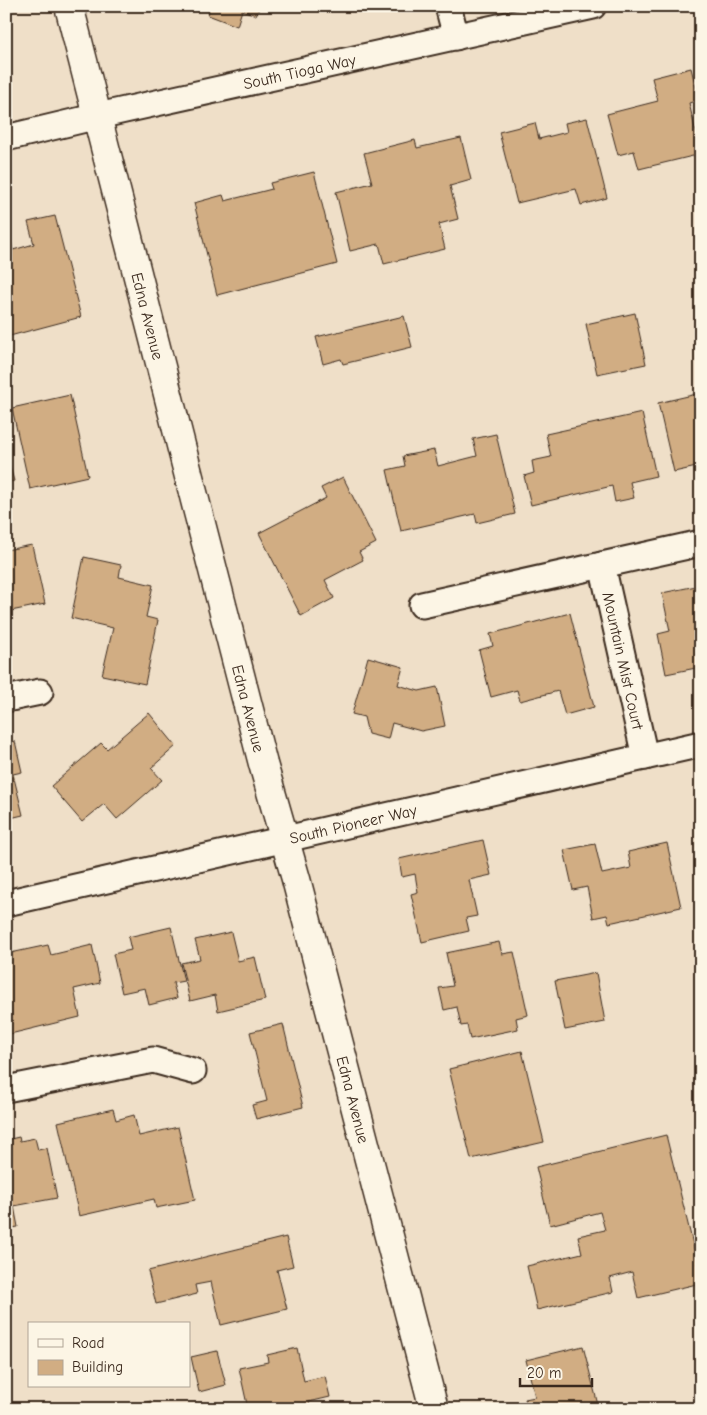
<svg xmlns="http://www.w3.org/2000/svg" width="707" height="1415" viewBox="0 0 707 1415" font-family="'Comic Neue',sans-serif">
<rect width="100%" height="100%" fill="#efdfc8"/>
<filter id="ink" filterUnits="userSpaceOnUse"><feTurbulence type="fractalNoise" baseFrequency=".02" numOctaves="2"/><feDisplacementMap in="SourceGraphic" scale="10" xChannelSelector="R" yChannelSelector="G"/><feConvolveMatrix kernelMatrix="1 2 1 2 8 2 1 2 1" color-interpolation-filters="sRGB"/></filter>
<g filter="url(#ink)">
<g fill="#d1ad83" stroke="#3b2a1e">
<polygon points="210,6 260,6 256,15 242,10 237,26 208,15"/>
<polygon points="691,68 699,100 689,103 701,154 639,169 634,151 618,155 607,114 658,101 652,78"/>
<polygon points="587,118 607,198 581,205 576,189 517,203 499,132 535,123 539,139 567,132 565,123"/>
<polygon points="461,138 471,180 450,186 458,219 439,224 445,249 384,264 379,244 350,251 336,192 372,183 364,153 415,140 417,148"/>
<polygon points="314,172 337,264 217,295 194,203 223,195 225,201 272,189 270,183"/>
<polygon points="55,216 81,317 6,337 6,226 8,226 13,250 34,244 28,222"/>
<polygon points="635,313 646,364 597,374 586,324"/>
<polygon points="404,316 412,347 343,364 341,359 323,364 316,337"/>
<polygon points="701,393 701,466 674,472 658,403"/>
<polygon points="70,395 88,476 30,489 12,408"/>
<polygon points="642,413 656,476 630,482 634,498 615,502 612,486 531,505 524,476 534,473 532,461 551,457 546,434"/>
<polygon points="496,434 515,514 477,523 475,514 401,531 387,470 405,466 403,456 434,450 438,466 477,456 473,439"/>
<polygon points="6,452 14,481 6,483"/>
<polygon points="343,477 376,543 359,552 363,560 325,580 334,598 301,616 259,533 326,498 321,488"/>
<polygon points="32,545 45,604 6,612 6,550"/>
<polygon points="84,557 121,565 119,577 153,585 146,617 158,620 145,684 102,675 113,628 71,618"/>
<polygon points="701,585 701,667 666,674 658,634 670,631 662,593"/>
<polygon points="570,613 594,707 565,715 558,691 520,701 517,690 491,697 479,650 493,646 490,634"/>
<polygon points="368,657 403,667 398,685 419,691 437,687 445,726 421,731 392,723 388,739 368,734 364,717 352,714"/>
<polygon points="149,713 176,746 151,768 162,780 117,819 104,804 82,822 51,786 101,743 107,749"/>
<polygon points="15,741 22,772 13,774 23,815 6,819 6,743"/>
<polygon points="483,840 491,875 469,880 477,916 466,918 469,931 422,942 411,894 418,892 415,874 402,877 399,859"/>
<polygon points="667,843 681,907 609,923 607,915 593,918 587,887 573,890 564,850 595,844 602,874 631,868 628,852"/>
<polygon points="171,927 184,981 173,983 177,998 149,1005 145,988 122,993 113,954 131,950 128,937"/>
<polygon points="231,932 238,961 255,957 265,1000 218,1011 215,995 190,1001 181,963 200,959 195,940"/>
<polygon points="499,942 502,954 514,952 528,1015 516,1018 518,1029 470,1039 467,1025 461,1026 457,1007 444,1010 439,988 453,986 446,953"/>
<polygon points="48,945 51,955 92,945 100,983 74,989 80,1017 6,1035 6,954"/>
<polygon points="596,973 605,1022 565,1030 555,981"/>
<polygon points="283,1024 303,1107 256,1119 252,1105 267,1101 250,1032"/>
<polygon points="522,1051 544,1142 471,1159 449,1069"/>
<polygon points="113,1109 116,1120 134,1115 139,1136 178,1127 195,1200 156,1208 154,1199 79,1216 58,1122"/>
<polygon points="666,1135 701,1277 701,1283 638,1298 632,1272 610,1278 613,1292 537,1310 527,1266 582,1253 578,1236 605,1230 600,1212 550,1225 536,1167"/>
<polygon points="19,1137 20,1141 35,1138 38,1150 47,1148 57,1198 14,1206 18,1227 6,1229 6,1140"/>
<polygon points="286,1237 293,1266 277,1270 287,1309 221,1325 211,1282 195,1285 197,1294 156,1304 148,1271"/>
<polygon points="583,1346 599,1409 528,1409 525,1399 535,1397 526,1360"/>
<polygon points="297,1348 304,1381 325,1376 330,1397 309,1402 311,1409 248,1409 239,1368 268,1362 267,1355"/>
<polygon points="217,1351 226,1385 199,1392 191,1357"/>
<polygon points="151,1401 153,1409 121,1409 121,1408"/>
</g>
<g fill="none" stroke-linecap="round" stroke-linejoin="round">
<defs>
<g id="minor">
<polyline points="448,6 456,37"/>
<path id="s1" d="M6 138 98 116 593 6"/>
<path id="s2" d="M602 565 645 757"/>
<polyline points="422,605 701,543"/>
<polyline points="6,699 40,692"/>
<path id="s3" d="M6 903 701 744"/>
<polyline points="6,1089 153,1060 193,1071"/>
</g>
<g id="tertiary">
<path id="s4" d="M69 6 198 512 263 764 296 879 434 1409"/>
</g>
</defs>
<use href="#minor" stroke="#3b2a1e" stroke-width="29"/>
<use href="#tertiary" stroke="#3b2a1e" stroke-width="31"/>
<use href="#minor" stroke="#fcf5e5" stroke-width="25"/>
<use href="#tertiary" stroke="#fcf5e5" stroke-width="28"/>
</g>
</g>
<g text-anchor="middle" stroke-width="5" stroke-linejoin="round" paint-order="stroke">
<g font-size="16" fill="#3b2a1e" stroke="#fcf5e5">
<text dy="6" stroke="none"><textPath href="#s1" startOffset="301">South Tioga Way</textPath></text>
<text dy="6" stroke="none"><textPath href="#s4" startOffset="320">Edna Avenue</textPath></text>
<text dy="6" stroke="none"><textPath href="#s2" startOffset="98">Mountain Mist Court</textPath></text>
<text dy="6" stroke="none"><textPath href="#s4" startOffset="725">Edna Avenue</textPath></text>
<text dy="6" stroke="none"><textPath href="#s3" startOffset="356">South Pioneer Way</textPath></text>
<text dy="6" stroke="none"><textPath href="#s4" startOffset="1130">Edna Avenue</textPath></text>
</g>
</g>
<rect width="707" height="1415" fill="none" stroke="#fcf5e5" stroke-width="25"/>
<rect x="12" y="12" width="682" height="1390" fill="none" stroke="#3b2a1e" stroke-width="2" filter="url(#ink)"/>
<rect x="28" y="1322" width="162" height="65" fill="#fcf5e5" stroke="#afa495"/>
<rect x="38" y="1339" width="25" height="8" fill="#fcf5e5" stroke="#afa495"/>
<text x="72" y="1348" font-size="15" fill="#3b2a1e">Road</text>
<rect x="38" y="1360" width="25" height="15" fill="#d1ad83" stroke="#afa495"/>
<text x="72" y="1372" font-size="15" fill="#3b2a1e">Building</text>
<path d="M520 1378v8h72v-8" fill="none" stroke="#3b2a1e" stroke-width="2.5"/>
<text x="527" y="1378" font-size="15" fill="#3b2a1e" stroke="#fcf5e5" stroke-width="4" paint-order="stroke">20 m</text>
</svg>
